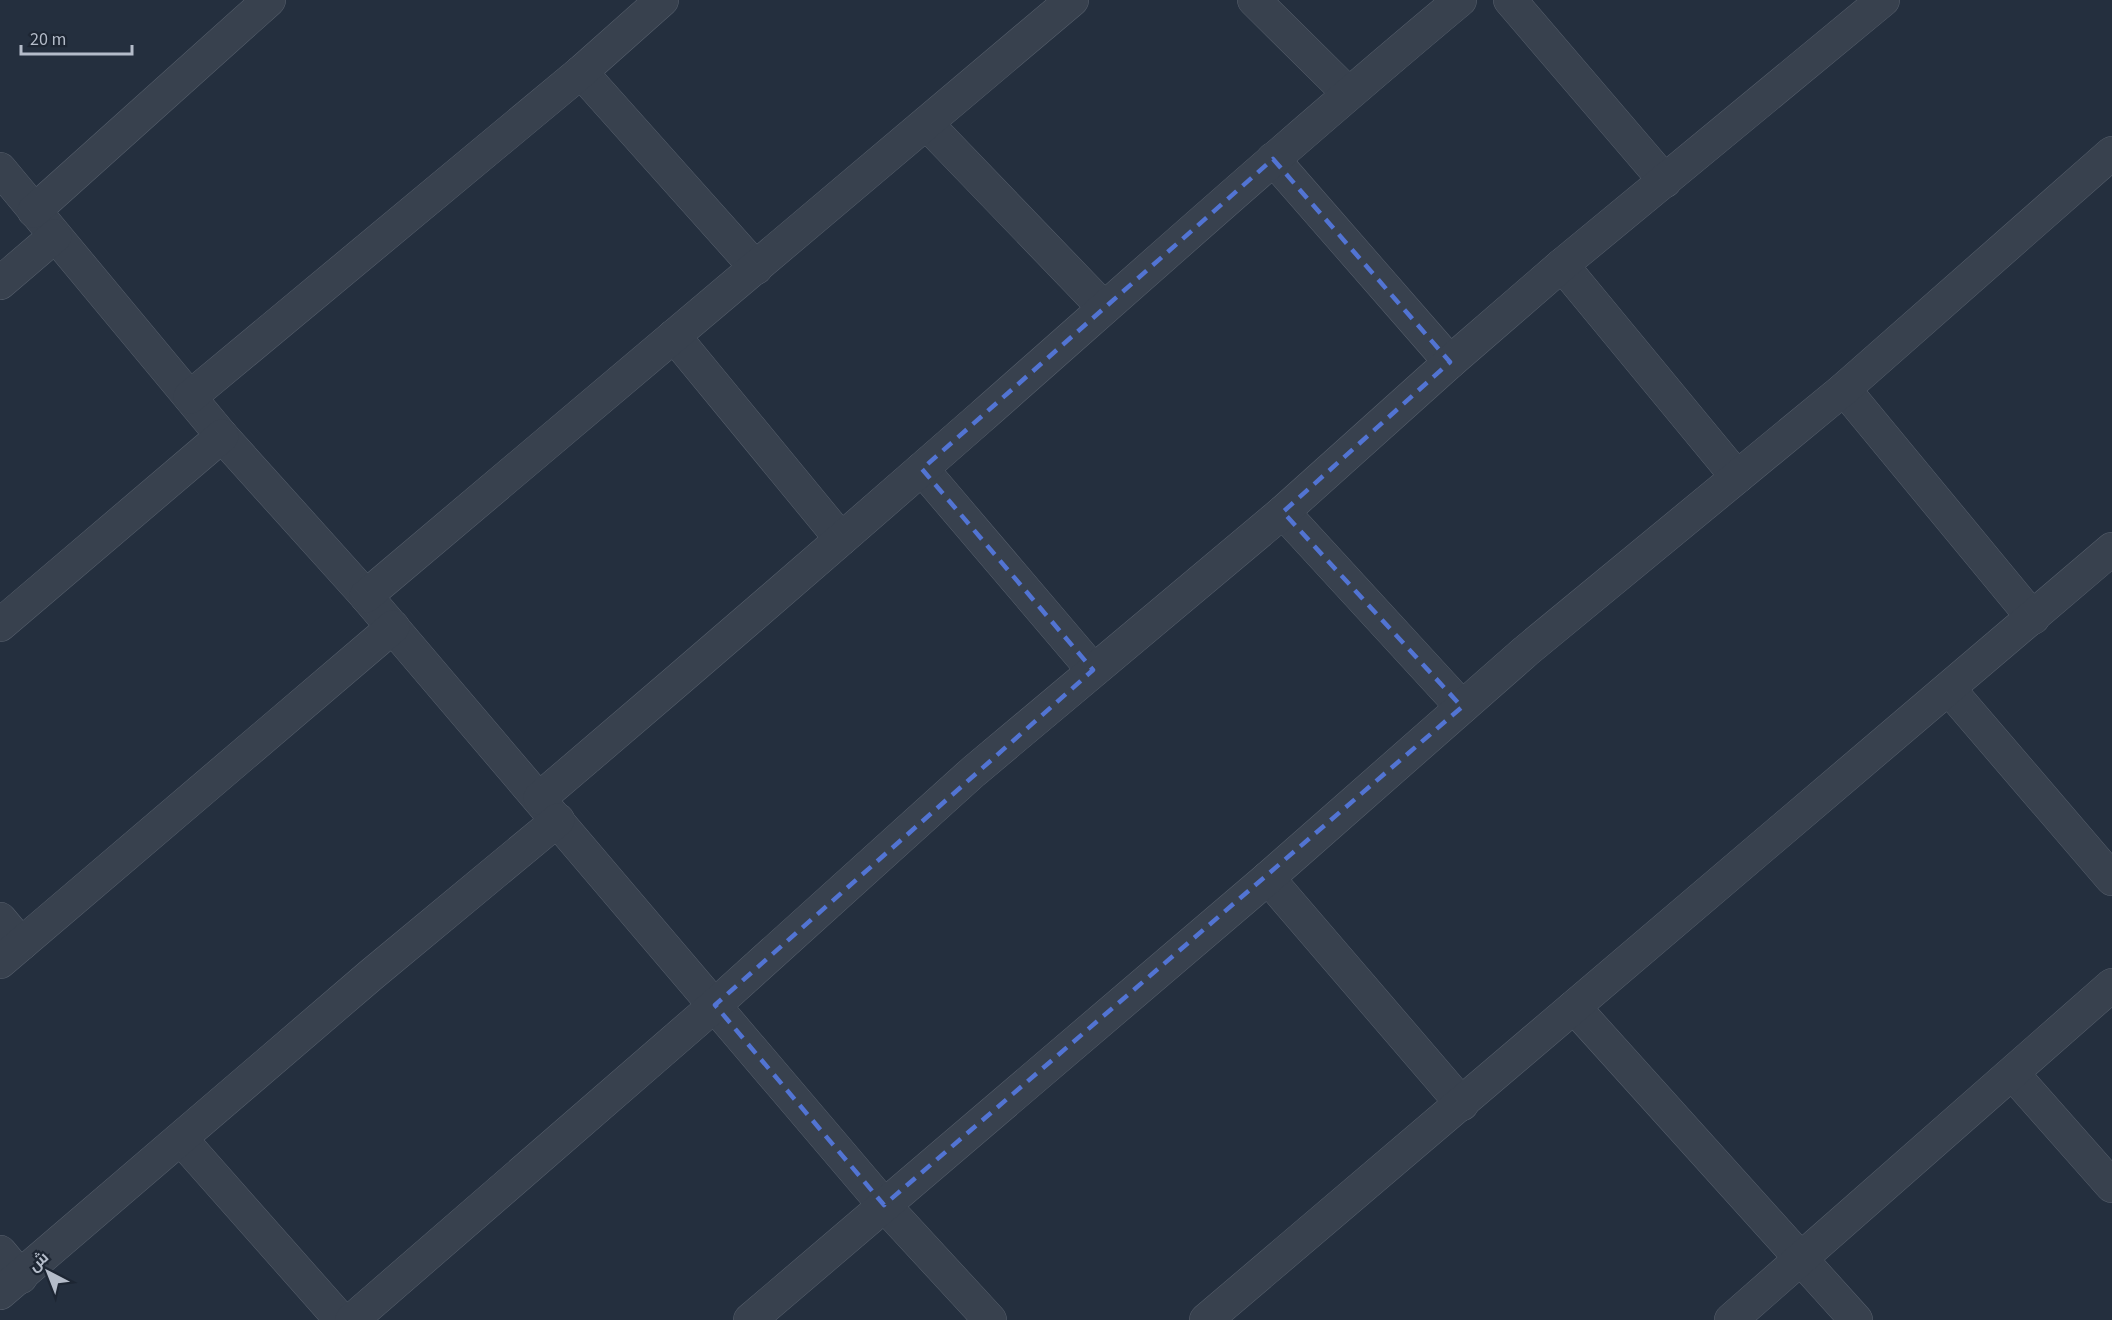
<svg xmlns="http://www.w3.org/2000/svg" width="2112" height="1320" viewBox="0 0 2112 1320" font-family="'Source Sans 3',Cairo,sans-serif">
<rect width="100%" height="100%" fill="#242f3e"/>
<g fill="none" stroke-linecap="round" stroke-linejoin="round">
<defs>
<g id="minor">
<polyline points="1254,0 1348,93"/>
<polyline points="1510,0 1665,181"/>
<polyline points="581,72 756,268"/>
<polyline points="927,124 1104,308"/>
<polyline points="1273,159 1450,362"/>
<polyline points="0,169 222,436 366,596 884,1205 990,1320"/>
<polyline points="34,211 269,0"/>
<polyline points="1562,265 1737,477"/>
<polyline points="0,283 55,236"/>
<polyline points="674,336 841,539"/>
<polyline points="1844,389 2033,618"/>
<polyline points="190,397 581,72 662,0"/>
<polyline points="922,469 1093,670"/>
<polyline points="1283,512 1462,707"/>
<polyline points="366,596 1072,0"/>
<polyline points="0,625 222,436"/>
<polyline points="1949,689 2112,879"/>
<path d="M540 798C687 673 834 546 980 418 1139 278 1297 136 1460 0"/>
<polyline points="1268,878 1462,1104"/>
<polyline points="0,919 21,944"/>
<polyline points="0,962 393,627"/>
<polyline points="1574,1007 1856,1320"/>
<polyline points="2013,1074 2112,1186"/>
<polyline points="181,1139 341,1320"/>
<polyline points="0,1252 21,1277"/>
<polyline points="0,1293 371,975 558,820"/>
<polyline points="352,1320 715,1005 973,772 1283,512 1450,362 1562,265 1883,0"/>
<polyline points="750,1320 1268,878 1526,651 1844,389 2112,153"/>
<polyline points="1731,1320 2112,985"/>
</g>
<polyline id="tertiary" points="1206,1320 2112,549"/>
</defs>
<use href="#minor" stroke="#565f6c" stroke-width="34"/>
<use href="#tertiary" stroke="#565f6c" stroke-width="34"/>
<use href="#minor" stroke="#38414e" stroke-width="33"/>
<use href="#tertiary" stroke="#38414e" stroke-width="33"/>
</g>
<path fill="none" stroke="#5274d3" stroke-width="4.5" stroke-dasharray="12 8" stroke-linejoin="round" d="M1273 159 1450 362 1283 512 1462 707 884 1205 715 1005 1093 670 922 469Z"/>
<g transform="translate(48 1272) rotate(318)" stroke="#1d2633" stroke-width="4.5" paint-order="stroke">
<path d="M0-4.5L10 22L0 15L-10 22Z" fill="#b4bcc9"/>
<text y="-9" font-size="16" font-weight="bold" text-anchor="middle" fill="#b4bcc9">ش</text>
</g>
<path d="M21 45v9h111v-9" fill="none" stroke="#b4bcc9" stroke-width="3"/>
<text x="30" y="45" font-size="18" fill="#b4bcc9" stroke="#1d2633" stroke-width="4.5" paint-order="stroke">20 m</text>
</svg>
